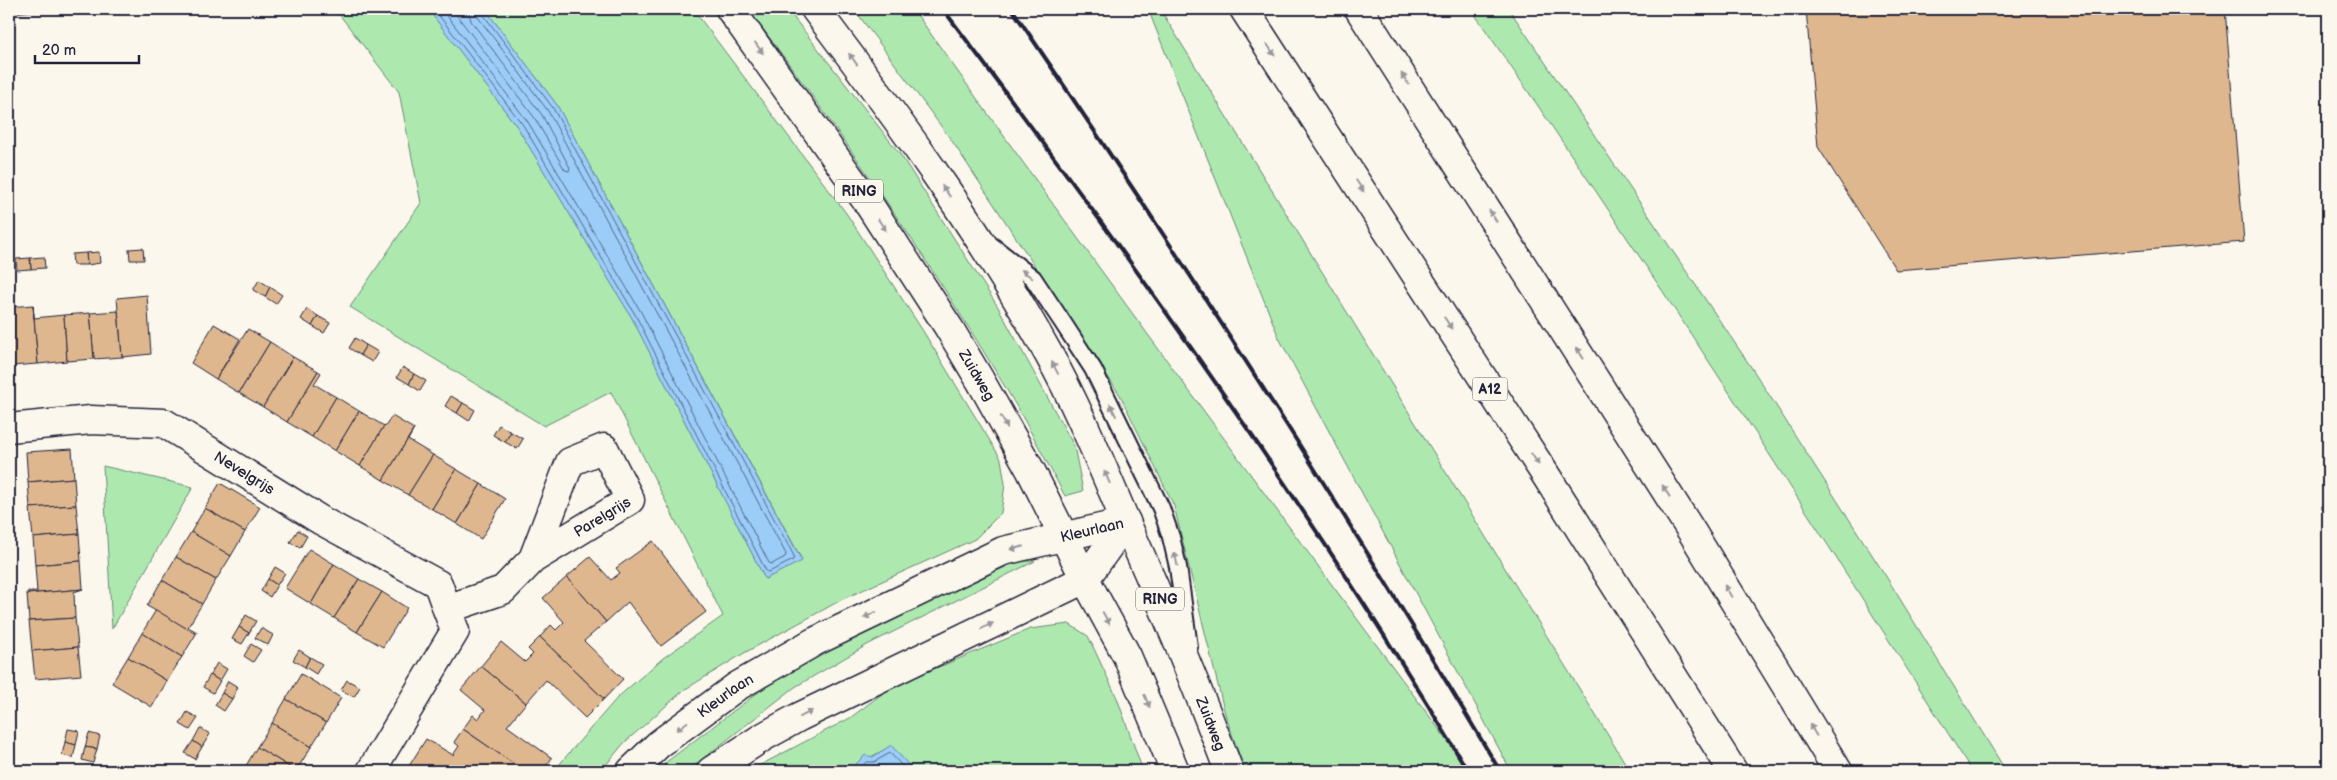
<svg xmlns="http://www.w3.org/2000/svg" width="2337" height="780" viewBox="0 0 2337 780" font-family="'Balsamiq Sans',sans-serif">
<rect width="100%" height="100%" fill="#fbf7ec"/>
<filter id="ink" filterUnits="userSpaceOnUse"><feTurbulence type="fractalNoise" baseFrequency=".02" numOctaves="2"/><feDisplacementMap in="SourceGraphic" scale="10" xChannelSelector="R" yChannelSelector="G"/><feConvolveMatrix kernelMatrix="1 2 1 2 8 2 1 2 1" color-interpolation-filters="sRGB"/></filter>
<g filter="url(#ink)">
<g fill="#ade9af" stroke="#688675">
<polygon points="335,9 428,9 518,128 632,318 765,579 802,560 557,105 485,9 693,9 846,213 923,331 1001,459 1005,484 1001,513 975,539 843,599 746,652 684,690 624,743 601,771 555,771 563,760 618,697 663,658 723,616 611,392 544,426 350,307 421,203 399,92"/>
<path d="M748 9H787L900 154 998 307 1074 446 1083 491 1065 496C1046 461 1028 425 1007 390 928 258 841 132 748 9Z"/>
<path d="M854 9H913C1095 265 1282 518 1470 771H1245L1225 714 1174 506 1120 395 952 141Z"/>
<polygon points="1148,9 1160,9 1630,771 1511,771 1279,338"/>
<path d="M1471 9H1509L1753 370 1887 578 2006 771H1972C1809 514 1645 258 1471 9Z"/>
<polygon points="103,466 193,487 112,629"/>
<polygon points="1018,561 1035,561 867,645 795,687 687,771 663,771 665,763 777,678 850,639"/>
<polygon points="1069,624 1088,636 1117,698 1143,771 914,771 891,746 854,766 857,771 808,771 801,766 782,771 749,771 850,718 891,687 1030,629"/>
</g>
<g fill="#9bcdf8" stroke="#6b89ac">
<polygon points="428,9 485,9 557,105 802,561 765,579 632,318 518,128"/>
<polygon points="891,745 914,771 857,771 854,766 865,755 873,757"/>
</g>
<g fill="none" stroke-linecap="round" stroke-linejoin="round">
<g stroke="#526687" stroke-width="1">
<polyline points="434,9 523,125 636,316 766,571 769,572 793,560 794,556 553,108 483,14 482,9"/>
<polyline points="442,9 528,122 641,312 769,563 772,564 785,557 786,554 548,111 478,17 476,9"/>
<polyline points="452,9 534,117 565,170 569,171 570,168 542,115 471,21 468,9"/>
<polyline points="861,771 861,767 866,762 874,762 890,753 907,771"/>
</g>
</g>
<g fill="#deb78f" stroke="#22223b">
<polygon points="9,9 61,9 9,13"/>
<polygon points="1806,9 2225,9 2244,242 1896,270 1818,147"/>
<polygon points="143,248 144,260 130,260 129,249"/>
<polygon points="99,252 100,263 87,265 86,253"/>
<polygon points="86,253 87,265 73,265 72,254"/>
<polygon points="44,257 45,268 31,269 30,258"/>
<polygon points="30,258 31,269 17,270 16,259"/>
<polygon points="259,280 270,287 265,297 253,290"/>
<polygon points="270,287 282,295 276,304 265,297"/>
<polygon points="147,295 151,354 122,357 117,298"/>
<polygon points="33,305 38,364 11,366 9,307"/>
<polygon points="33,305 34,318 64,315 67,361 38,364"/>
<polygon points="307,309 318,316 312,326 301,319"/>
<polygon points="118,311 122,357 94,359 90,313"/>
<polygon points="90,313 94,359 67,361 64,315"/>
<polygon points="318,316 330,323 324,333 312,326"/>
<polygon points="214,324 240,339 216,379 191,363"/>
<polygon points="248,329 270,342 239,393 216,379"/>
<polygon points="355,338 366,345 360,355 349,348"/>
<polygon points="270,342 293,357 263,407 239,393"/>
<polygon points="366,345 378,352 372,362 360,355"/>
<polygon points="293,357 318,371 287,422 263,407"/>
<polygon points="403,367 414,374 409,384 397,377"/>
<polygon points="318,371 321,373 314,384 336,397 312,437 287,422"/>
<polygon points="414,374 426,381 420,391 409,384"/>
<polygon points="451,396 463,403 457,413 445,406"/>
<polygon points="336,397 359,411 335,451 312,437"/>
<polygon points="463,403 475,410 469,421 457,413"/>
<polygon points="359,411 384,426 360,466 335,451"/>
<polygon points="392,416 414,429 383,480 360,466 384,426 385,427"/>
<polygon points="499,425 511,432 505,442 493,435"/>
<polygon points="414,429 408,440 433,455 408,495 383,480"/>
<polygon points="511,432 523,439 517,449 505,442"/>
<polygon points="72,449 74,478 28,482 26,452"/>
<polygon points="433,455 456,469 432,509 408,495"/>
<polygon points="456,469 481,484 457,524 432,509"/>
<polygon points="74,478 76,505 30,508 28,482"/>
<polygon points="220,483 260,507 245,532 205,508"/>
<polygon points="481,484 505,499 481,539 457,524"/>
<polygon points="76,505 79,534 33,538 30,508"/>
<polygon points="205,508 245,532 231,556 191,532"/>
<polygon points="298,530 307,536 300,548 290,542"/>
<polygon points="191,532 231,556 216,580 176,557"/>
<polygon points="79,534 81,561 35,565 33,538"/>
<polygon points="653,541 706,612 661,646 628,602 606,622 567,577 590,557 611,580 620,573 616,568"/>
<polygon points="309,549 334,564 311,604 285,588"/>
<polygon points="176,557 216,580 202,604 162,580"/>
<polygon points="81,561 83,589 27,594 27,592 37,592 35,565"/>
<polygon points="334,564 359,579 334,618 311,604"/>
<polygon points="275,567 285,573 277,585 268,579"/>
<polygon points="567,577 606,622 584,641 623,679 604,699 540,637 551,625 556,630 564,622 543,598"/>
<polygon points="268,579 277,585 270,597 261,591"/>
<polygon points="359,579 382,592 357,632 334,618"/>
<polygon points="162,580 202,604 188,627 197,632 196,634 147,606"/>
<polygon points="83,589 74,592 75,618 29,621 27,594"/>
<polygon points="382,592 407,608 383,647 357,632"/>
<polygon points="156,610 196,634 182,657 142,633"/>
<polygon points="246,615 256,621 249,633 239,627"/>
<polygon points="75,618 78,647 32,651 29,621"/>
<polygon points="239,627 249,633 242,644 232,639"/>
<polygon points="261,628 273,635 268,645 255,638"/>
<polygon points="142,633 182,657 167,681 128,657"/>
<polygon points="540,637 604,699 585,718 546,680 526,703 481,666 501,642 525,662 533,654 528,649"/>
<polygon points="251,644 261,650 253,662 244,656"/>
<polygon points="78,647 81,675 35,679 32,651"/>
<polygon points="299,650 310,657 305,667 293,660"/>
<polygon points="128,657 167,681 152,707 112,683"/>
<polygon points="310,657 322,664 316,674 305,667"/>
<polygon points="217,663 227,669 220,681 210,675"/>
<polygon points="481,666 526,703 507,726 552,758 542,771 524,771 463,729 473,715 478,719 485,710 461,690"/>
<polygon points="301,674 341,698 326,723 286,699"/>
<polygon points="210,675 220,681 213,693 203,687"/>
<polygon points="347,680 360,687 354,697 341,690"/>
<polygon points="228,681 238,687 232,699 222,693"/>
<polygon points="222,693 232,699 224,711 215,705"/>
<polygon points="286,699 326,723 311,747 272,723"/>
<polygon points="187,712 198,718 190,730 180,724"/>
<polygon points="272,723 311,747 296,771 257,747"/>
<polygon points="200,728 210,734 202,747 193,741"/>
<polygon points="68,729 79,731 76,745 65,742"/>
<polygon points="463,729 524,771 418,771 409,766 426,739 453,755 459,746 454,742"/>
<polygon points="89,733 100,736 97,749 85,747"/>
<polygon points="193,741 202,747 195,759 185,753"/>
<polygon points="65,742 76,745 73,758 62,755"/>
<polygon points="85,747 97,749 93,763 82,760"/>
<polygon points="257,747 296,771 243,771"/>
</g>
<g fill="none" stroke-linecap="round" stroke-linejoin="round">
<defs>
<polyline id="lane" points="992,246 1033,278 1063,323 1093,369 1161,508 1171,537 1178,567 1189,647"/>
<g id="street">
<path id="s1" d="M9 428 91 420 164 423 322 521 438 584 447 609"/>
<path id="s2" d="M371 771 455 631 447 609 503 590 533 559 630 500 604 448 570 462 533 559"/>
</g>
<g id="secondary">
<path id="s3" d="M631 771 659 744 736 687 814 642 1003 551 1126 522"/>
<polyline points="711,771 763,737 799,717 1085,579 1126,522"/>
</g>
<g id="primary">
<path id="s4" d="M730 9 870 206 949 328 980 380 1031 471 1085 579 1127 656 1175 771"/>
<path id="s5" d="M815 9C898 119 981 232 1048 353 1078 407 1101 464 1125 520 1162 603 1197 686 1229 771"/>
</g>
<g id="highway">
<polyline points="1244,9 1545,474 1733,771"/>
<polyline points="1359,9 1692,532 1838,771"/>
</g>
</defs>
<use href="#lane" stroke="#22223b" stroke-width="20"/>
<use href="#street" stroke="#22223b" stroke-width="31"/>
<use href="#secondary" stroke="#22223b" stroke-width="31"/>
<use href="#primary" stroke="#22223b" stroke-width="31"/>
<use href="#highway" stroke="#22223b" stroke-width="31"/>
<use href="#lane" stroke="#fbf7ec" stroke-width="16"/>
<use href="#street" stroke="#fbf7ec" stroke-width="28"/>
<use href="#secondary" stroke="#fbf7ec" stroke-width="28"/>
<use href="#primary" stroke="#fbf7ec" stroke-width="28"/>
<use href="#highway" stroke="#fbf7ec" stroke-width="28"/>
<g stroke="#22223b" stroke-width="4">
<path d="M943 9C1129 255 1309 506 1468 771"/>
<path d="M1012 9C1182 258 1346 512 1500 771"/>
</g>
</g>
<defs><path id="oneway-solid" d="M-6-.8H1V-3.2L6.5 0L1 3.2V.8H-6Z" transform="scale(1.25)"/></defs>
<g fill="#99979c">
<use href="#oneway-solid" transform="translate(759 48) rotate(54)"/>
<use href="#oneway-solid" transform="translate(1271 50) rotate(57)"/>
<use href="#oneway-solid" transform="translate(853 59) rotate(-126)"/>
<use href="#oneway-solid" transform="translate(1405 79) rotate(-123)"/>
<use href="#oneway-solid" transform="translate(1360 186) rotate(57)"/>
<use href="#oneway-solid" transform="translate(946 191) rotate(-125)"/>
<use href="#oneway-solid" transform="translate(1493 216) rotate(-123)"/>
<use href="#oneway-solid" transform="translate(882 225) rotate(57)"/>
<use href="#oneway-solid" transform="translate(1027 274) rotate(-141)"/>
<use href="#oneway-solid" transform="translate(1448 323) rotate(57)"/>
<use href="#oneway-solid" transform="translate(1580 353) rotate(-122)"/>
<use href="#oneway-solid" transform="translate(1055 368) rotate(-118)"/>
<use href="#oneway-solid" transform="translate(1113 410) rotate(-116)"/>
<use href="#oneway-solid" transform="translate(1004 422) rotate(61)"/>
<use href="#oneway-solid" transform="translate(1535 459) rotate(57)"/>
<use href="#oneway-solid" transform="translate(1107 477) rotate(-113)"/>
<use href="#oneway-solid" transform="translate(1666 491) rotate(-122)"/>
<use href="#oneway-solid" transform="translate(1017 548) rotate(167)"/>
<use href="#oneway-solid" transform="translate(1176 559) rotate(-102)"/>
<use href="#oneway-solid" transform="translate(1728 591) rotate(-121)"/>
<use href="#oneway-solid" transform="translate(870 615) rotate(154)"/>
<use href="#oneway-solid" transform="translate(1106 618) rotate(61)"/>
<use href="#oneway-solid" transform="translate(987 626) rotate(-26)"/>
<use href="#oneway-solid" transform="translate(1147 701) rotate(67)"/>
<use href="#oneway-solid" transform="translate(806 714) rotate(-27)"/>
<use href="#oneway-solid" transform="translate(682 726) rotate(143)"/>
<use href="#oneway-solid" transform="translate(1813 730) rotate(-121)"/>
</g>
</g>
<g text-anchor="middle" stroke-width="4.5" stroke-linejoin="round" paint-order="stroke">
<g fill="#fbf7ec" stroke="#636270" stroke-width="1">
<rect x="835" y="179.5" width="48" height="23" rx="4"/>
<rect x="1472.5" y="377.5" width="35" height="23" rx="4"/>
<rect x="1136" y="587.5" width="48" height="23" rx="4"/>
</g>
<g font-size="14" font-weight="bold" fill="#22223b">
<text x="859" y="196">RING</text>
<text x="1490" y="394">A12</text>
<text x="1160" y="604">RING</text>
</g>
<g font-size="15" fill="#22223b" stroke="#fbf7ec">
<text dy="5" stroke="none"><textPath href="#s4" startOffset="442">Zuidweg</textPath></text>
<text dy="5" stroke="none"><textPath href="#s1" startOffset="250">Nevelgrijs</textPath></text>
<text dy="5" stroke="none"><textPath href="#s2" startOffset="370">Parelgrijs</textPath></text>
<text dy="5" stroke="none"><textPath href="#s3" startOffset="526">Kleurlaan</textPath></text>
<text dy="5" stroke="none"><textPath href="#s3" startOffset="121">Kleurlaan</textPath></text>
<text dy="5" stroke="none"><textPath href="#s5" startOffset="821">Zuidweg</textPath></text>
</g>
</g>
<rect width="2337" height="780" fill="none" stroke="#fbf7ec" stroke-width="30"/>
<rect x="15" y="15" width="2307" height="750" fill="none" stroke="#22223b" stroke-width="2" filter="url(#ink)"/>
<path d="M35 55v8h104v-8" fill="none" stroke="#22223b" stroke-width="2.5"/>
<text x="42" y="55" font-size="15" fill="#22223b" stroke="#fbf7ec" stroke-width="4" paint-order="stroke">20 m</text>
</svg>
